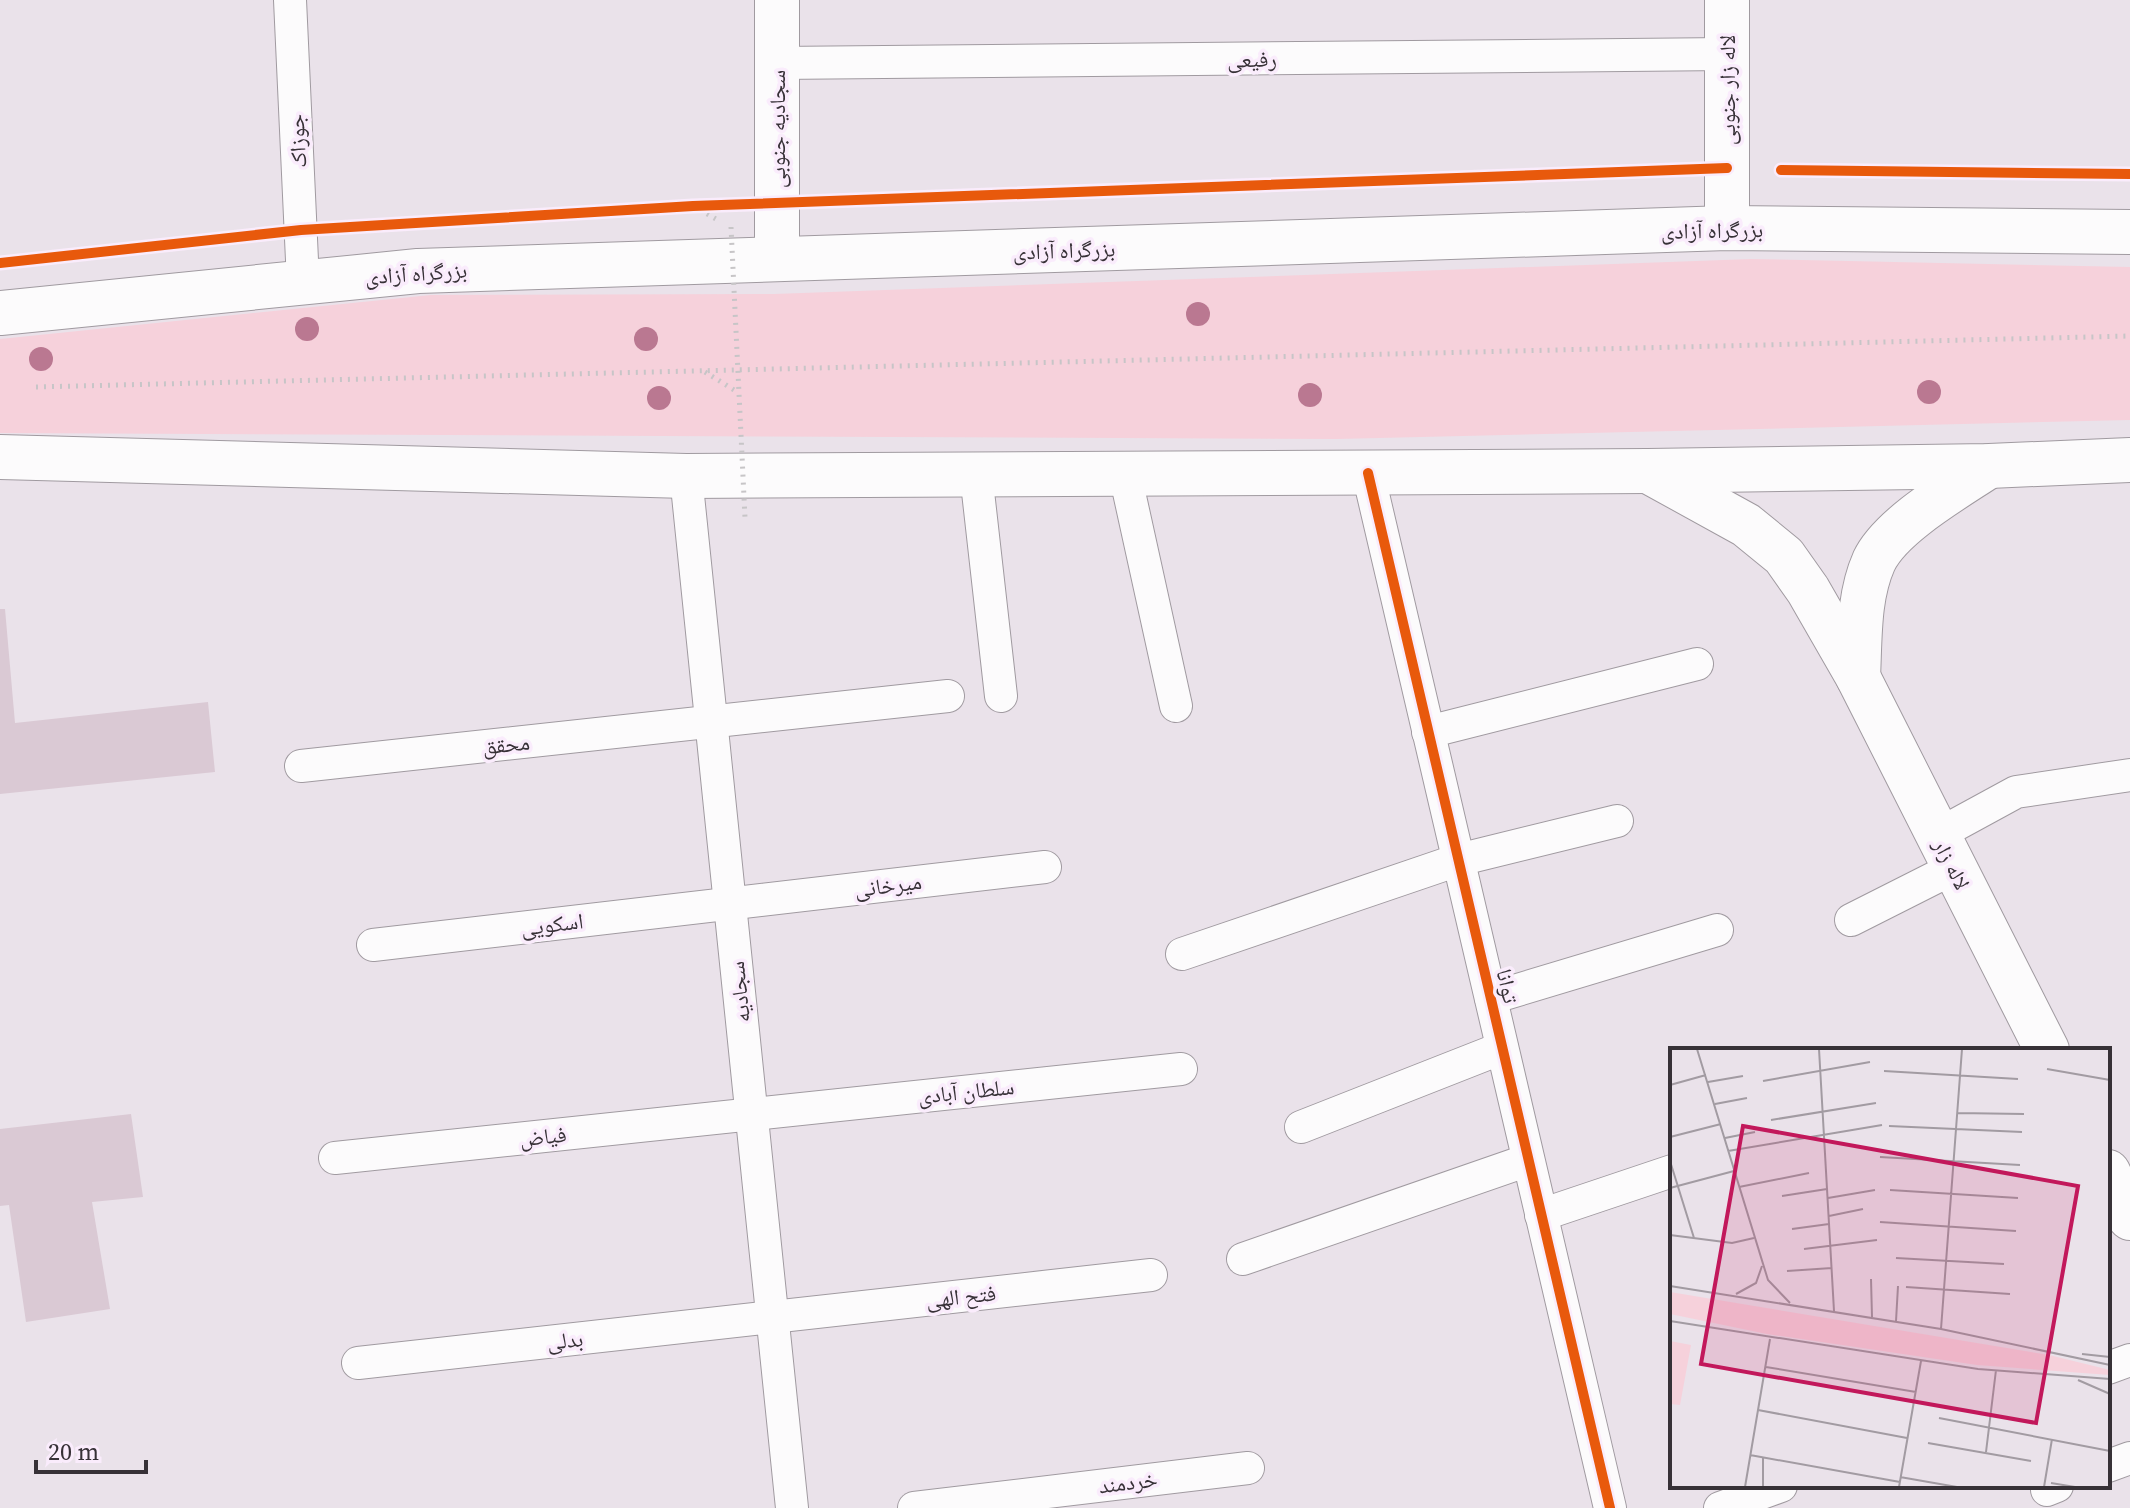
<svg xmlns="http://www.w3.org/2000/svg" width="2130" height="1508" viewBox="0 0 2130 1508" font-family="'Source Serif 4','Noto Naskh Arabic',serif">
<rect width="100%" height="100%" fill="#eae2ea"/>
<polygon fill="#f6d1db" points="1751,259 2130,267 2130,420 1337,439 0,433 0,339 431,295 774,294"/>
<g fill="#dac9d4">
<polygon points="0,609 5,609 15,723 208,702 215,772 0,794"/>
<polygon points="131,1114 143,1197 92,1202 110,1309 26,1322 9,1205 0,1206 0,1129"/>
</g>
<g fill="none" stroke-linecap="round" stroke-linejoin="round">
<defs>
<g id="street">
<polyline points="290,0 303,282"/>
<polyline points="777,63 1727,54"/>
<polyline points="1368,473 1610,1508"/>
<polyline points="976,474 1001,696"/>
<polyline points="1125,474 1176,706"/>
<polyline points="686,476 792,1508"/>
<polyline points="1428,732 1697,664"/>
<polyline points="301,766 948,696"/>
<polyline points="1937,835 2016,792 2130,775"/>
<polyline points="1851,920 1954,868"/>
<polyline points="373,945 1045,867"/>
<polyline points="1182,954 1458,860 1617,821"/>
<polyline points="1491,998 1717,930"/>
<polyline points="1301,1127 1502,1048"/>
<polyline points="335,1158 1181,1069"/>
<polyline points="1541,1215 1672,1171"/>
<polyline points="1243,1259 1528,1160"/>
<polyline points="358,1363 1151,1275"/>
<polyline points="2108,1368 2130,1360"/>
<polyline points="2108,1466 2130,1458"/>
<polyline points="2047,1490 2057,1486"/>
<polyline points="914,1508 1248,1468"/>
<polyline points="1720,1508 1781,1486"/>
</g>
<g id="secondary">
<polyline points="1727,0 1727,228"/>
<polyline points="777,259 777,0"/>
</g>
<g id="primary">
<polyline points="1648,471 1746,525 1784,556 1808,590 1858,677 2047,1050"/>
<path d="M1858 677C1860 638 1858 597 1874 561 1891 525 1956 488 1989 466"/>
<polyline points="2108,1172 2130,1218"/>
</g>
<g id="highway">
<polyline points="0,313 418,271 1727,228 2130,232"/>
<polyline points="0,457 686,476 1648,471 1989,466 2130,460"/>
</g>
</defs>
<use href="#street" stroke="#a09aa0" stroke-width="34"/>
<use href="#secondary" stroke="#a09aa0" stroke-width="46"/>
<use href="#primary" stroke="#a09aa0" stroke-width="46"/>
<use href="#highway" stroke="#a09aa0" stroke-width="46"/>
<g stroke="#c7c5c7" stroke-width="5" stroke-dasharray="2 6" stroke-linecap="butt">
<polyline points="693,206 716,219"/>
<polyline points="705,372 739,393"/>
<polyline points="36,387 2130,336"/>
</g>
<use href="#street" stroke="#fcfbfc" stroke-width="32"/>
<use href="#secondary" stroke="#fcfbfc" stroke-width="44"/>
<use href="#primary" stroke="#fcfbfc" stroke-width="44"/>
<use href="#highway" stroke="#fcfbfc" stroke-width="44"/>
<polyline stroke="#c7c5c7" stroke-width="5" stroke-dasharray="2 6" stroke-linecap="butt" points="731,227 745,518"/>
<defs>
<g id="cycleway">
<polyline points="1781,170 2130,174"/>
<polyline points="0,263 301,230 693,206 1727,168"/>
<polyline points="1368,473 1610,1508"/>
</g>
</defs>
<use href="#cycleway" stroke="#faecfc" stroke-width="15"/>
<use href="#cycleway" stroke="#e8590c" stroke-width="10"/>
</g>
<g fill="#ba7891">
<circle cx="1198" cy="314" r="12"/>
<circle cx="307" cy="329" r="12"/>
<circle cx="646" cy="339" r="12"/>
<circle cx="41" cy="359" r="12"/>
<circle cx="1929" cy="392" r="12"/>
<circle cx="1310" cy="395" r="12"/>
<circle cx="659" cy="398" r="12"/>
</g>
<g text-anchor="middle" stroke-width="7" stroke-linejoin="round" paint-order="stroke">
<g font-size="22" fill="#373137" stroke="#faecfc">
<text transform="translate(1252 59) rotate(-1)" y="8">رفیعی</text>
<text transform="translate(1727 90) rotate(-90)" y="8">لاله زار جنوبی</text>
<text transform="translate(777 129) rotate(-90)" y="8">سجادیه جنوبی</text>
<text transform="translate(297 141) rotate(-93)" y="8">جوزاک</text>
<text transform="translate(1712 230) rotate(-1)" y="8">بزرگراه آزادی</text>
<text transform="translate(1064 250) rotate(-2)" y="8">بزرگراه آزادی</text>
<text transform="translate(416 273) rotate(-4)" y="8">بزرگراه آزادی</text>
<text transform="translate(506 744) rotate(-6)" y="8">محقق</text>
<text transform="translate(1952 864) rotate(63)" y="8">لاله زار</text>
<text transform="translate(888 885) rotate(-7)" y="8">میرخانی</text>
<text transform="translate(552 924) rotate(-7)" y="8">اسکویی</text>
<text transform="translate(1508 986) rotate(77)" y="8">توانا</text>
<text transform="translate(739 992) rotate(-96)" y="8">سجادیه</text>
<text transform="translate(966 1091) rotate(-6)" y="8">سلطان آبادی</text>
<text transform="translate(543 1136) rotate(-6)" y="8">فیاض</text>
<text transform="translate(961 1296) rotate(-6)" y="8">فتح الهی</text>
<text transform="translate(565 1340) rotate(-6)" y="8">بدلی</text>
<text transform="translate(1128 1482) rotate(-7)" y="8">خردمند</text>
</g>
</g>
<g transform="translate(1670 1048)">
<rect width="440" height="440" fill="#eae2ea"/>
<path d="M0 244 379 307 440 322V327L307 317 97 286 0 266ZM0 293 21 297 10 357 0 356Z" fill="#f6d1db"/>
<path fill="none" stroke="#a29ba2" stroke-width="2" d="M27 1 98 232 120 255M149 1 164 263M377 21 440 32M214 23 348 31M93 33 200 14M38 34 73 28M0 37 36 27M45 56 77 50M287 65 354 66M101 72 206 55M219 78 352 84M0 89 51 76M55 90 85 84M58 103 212 77M210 109 350 117M0 113 24 190M69 139 139 125M0 140 64 123M220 142 348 150M112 148 157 141M158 150 205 142M159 168 193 161M210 174 346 183M122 181 159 176M0 187 62 195 84 190M134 201 207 192M226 210 334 216M117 223 162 220M201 231 202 269M0 238 271 281 440 317M236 239 340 246M66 246 86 235 92 218M0 273 308 321 440 331M226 273 228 238M271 281 292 1M412 306 440 309M96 319 246 344M408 332 440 346M88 362 237 390M269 370 440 403M258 395 361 413M316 404 326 322M80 407 230 434M93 409V439M230 429 287 439M381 435 405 439M75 439 100 291M229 439 251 313M374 439 382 391"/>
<path fill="#c2185b" fill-opacity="0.15" stroke="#c2185b" stroke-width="4" d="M73 78 408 138 366 375 31 316Z"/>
<rect width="440" height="440" fill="none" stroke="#373137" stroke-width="4"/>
</g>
<path d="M36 1460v12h110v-12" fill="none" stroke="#373137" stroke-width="4"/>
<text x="48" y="1460" font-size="24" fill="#373137" stroke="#faecfc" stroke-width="6" paint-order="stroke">20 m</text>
</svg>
